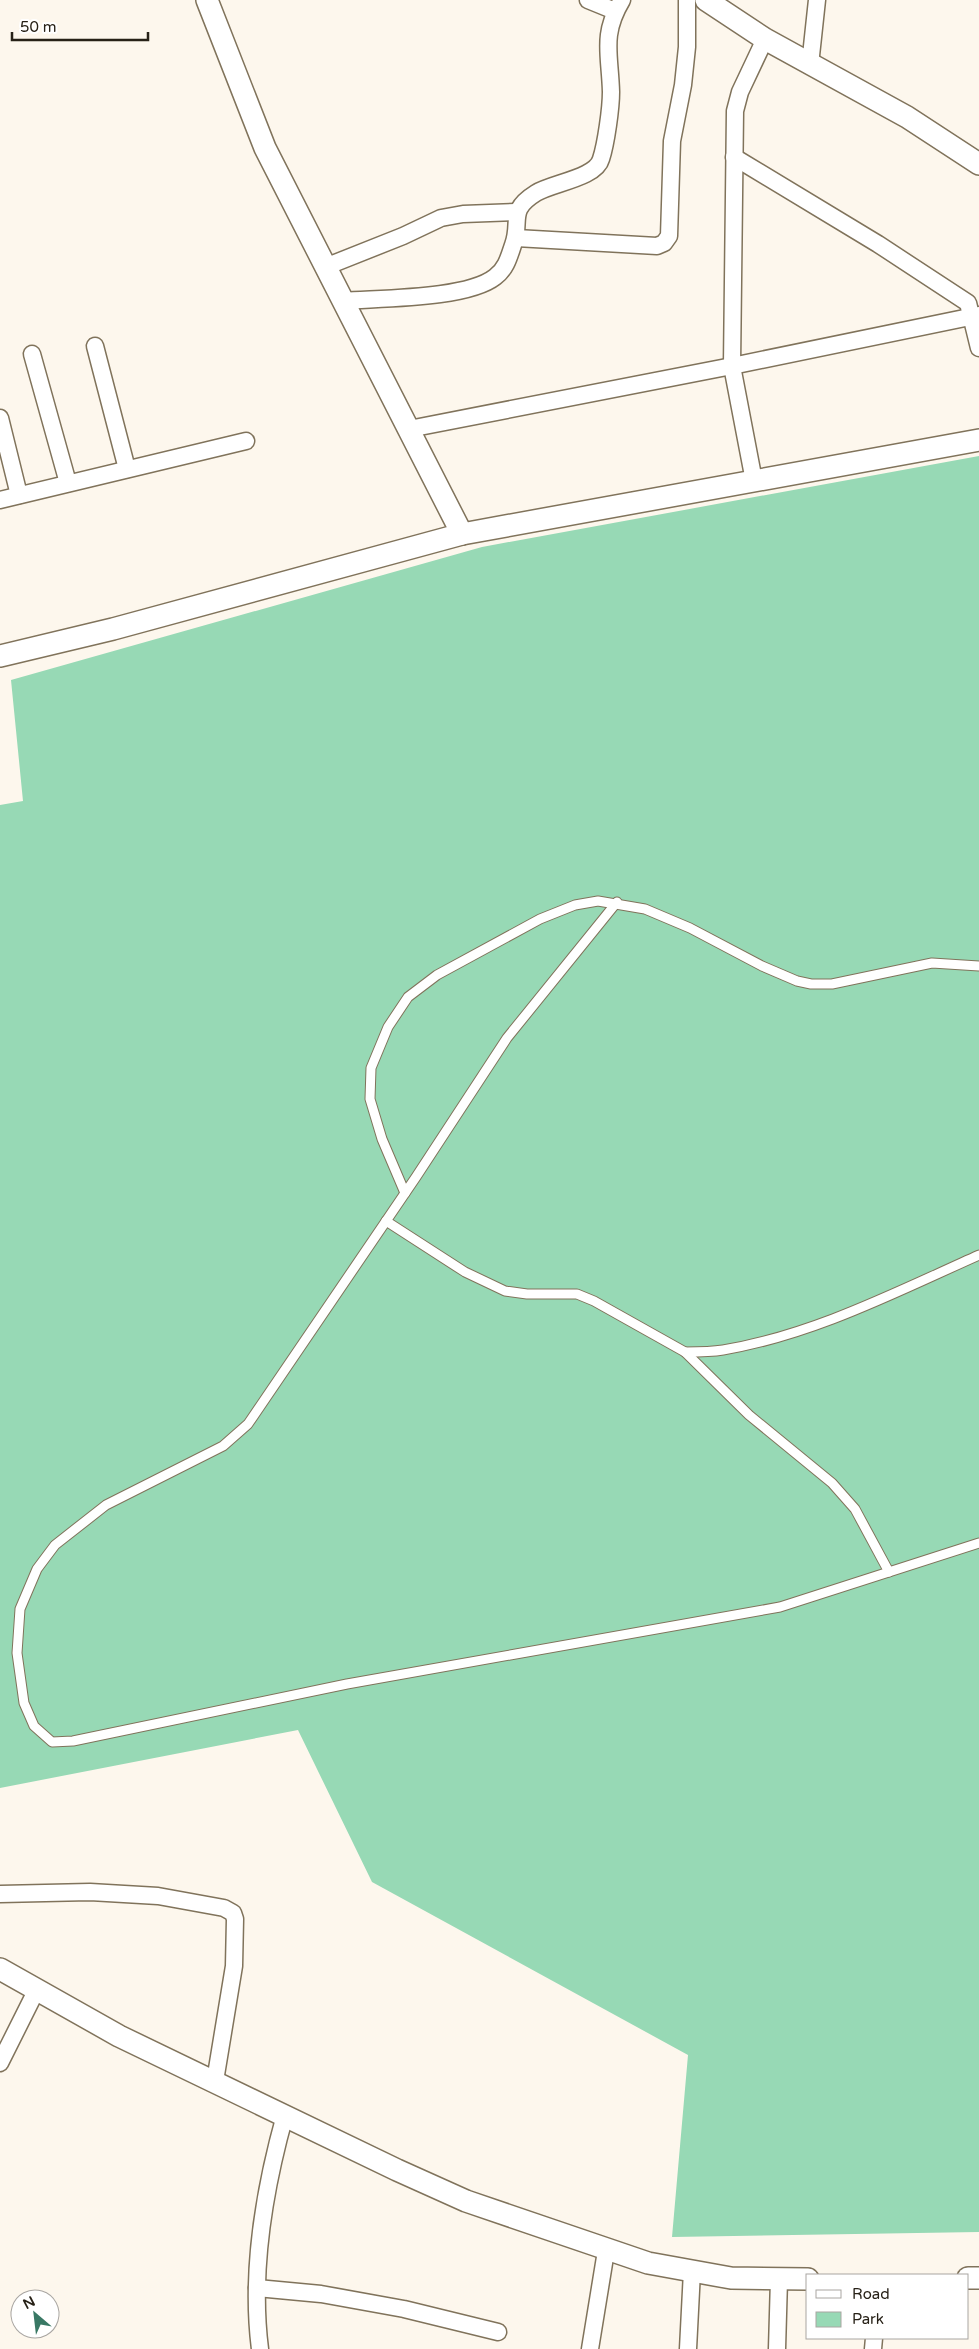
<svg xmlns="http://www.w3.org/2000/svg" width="979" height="2349" viewBox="0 0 979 2349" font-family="'Varela Round',sans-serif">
<rect width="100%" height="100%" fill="#fdf7ed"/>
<polygon fill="#97d9b5" points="979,456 979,2232 672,2237 688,2055 372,1882 298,1730 0,1788 0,805 23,801 11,680 482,547"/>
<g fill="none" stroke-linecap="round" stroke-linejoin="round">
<defs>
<g id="service">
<polyline points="617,902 507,1038 416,1177 248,1424 223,1446 106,1505 55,1545 37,1569 20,1609 17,1653 24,1703 34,1726 52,1742 73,1741 347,1684 780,1607 979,1543"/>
<polyline points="405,1193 382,1139 370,1099 371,1068 388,1027 408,997 437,975 540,919 575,905 598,901 645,909 690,928 762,966 797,981 811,984 832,984 932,963 979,966"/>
<polyline points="386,1221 465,1272 505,1291 527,1294 577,1294 594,1301 685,1352 749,1415 832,1483 855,1509 889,1572"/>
<path d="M685 1352C697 1352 711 1352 723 1350 813 1335 896 1292 979 1255"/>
</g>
<g id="minor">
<polyline points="588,0 615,11"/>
<polyline points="810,65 817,0"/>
<polyline points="734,157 878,244 968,303 979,348"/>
<polyline points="516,238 657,246 664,243 669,236 672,141 683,85 687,47 687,0"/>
<polyline points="325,267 403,236 441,218 463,214 517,212"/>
<path d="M343 301C381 298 467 299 495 277 506 269 509 257 513 245 522 221 507 211 536 193 552 183 596 178 601 159 606 144 611 108 611 92 610 54 601 35 622 0"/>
<polyline points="95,346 127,469"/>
<polyline points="32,354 68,483"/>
<polyline points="0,418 19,495"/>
<polyline points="409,429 732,366 979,315"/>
<polyline points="754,481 732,366 735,111 740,92 765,39"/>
<polyline points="0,500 246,441"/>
<polyline points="0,1894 90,1892 158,1896 224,1908 233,1913 235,1919 234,1966 215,2081"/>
<polyline points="0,2063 37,1989"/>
<polyline points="257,2288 321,2294 404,2309 498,2332"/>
<path d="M260 2349C250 2271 264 2190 285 2115"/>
<polyline points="590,2349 606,2251"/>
<polyline points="688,2349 692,2271"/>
<polyline points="777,2349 779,2279"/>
<polyline points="873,2349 874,2338"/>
</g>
<g id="tertiary">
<polyline points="207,0 265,148 462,534"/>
<polyline points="706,0 765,39 907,117 979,164"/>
<polyline points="0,656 113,629 462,534 979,440"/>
<polyline points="0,1969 119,2036 397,2170 466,2201 648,2263 731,2278 808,2279"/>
<polyline points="968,2278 979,2278"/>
</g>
</defs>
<use href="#service" stroke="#80735b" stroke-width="11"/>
<use href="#minor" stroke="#80735b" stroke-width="19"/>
<use href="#tertiary" stroke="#80735b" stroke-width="24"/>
<use href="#service" stroke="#fff" stroke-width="9"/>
<use href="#minor" stroke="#fff" stroke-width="16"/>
<use href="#tertiary" stroke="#fff" stroke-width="21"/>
</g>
<rect x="806" y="2274" width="162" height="65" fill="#ffffff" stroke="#a9a6a2"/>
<rect x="816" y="2290" width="25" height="8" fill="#ffffff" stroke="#a9a6a2"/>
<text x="852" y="2299" font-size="15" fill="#272117">Road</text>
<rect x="816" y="2312" width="25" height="15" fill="#97d9b5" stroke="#a9a6a2"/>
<text x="852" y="2324" font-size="15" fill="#272117">Park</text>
<g transform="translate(35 2314) rotate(332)"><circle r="24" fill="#ffffff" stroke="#a9a6a2"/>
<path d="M0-4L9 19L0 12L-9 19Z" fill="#397864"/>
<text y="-8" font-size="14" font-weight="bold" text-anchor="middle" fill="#272117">N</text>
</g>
<path d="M12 32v8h136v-8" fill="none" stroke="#272117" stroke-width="2.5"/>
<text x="20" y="32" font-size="15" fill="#272117" stroke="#ffffff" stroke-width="4" paint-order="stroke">50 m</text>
</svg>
